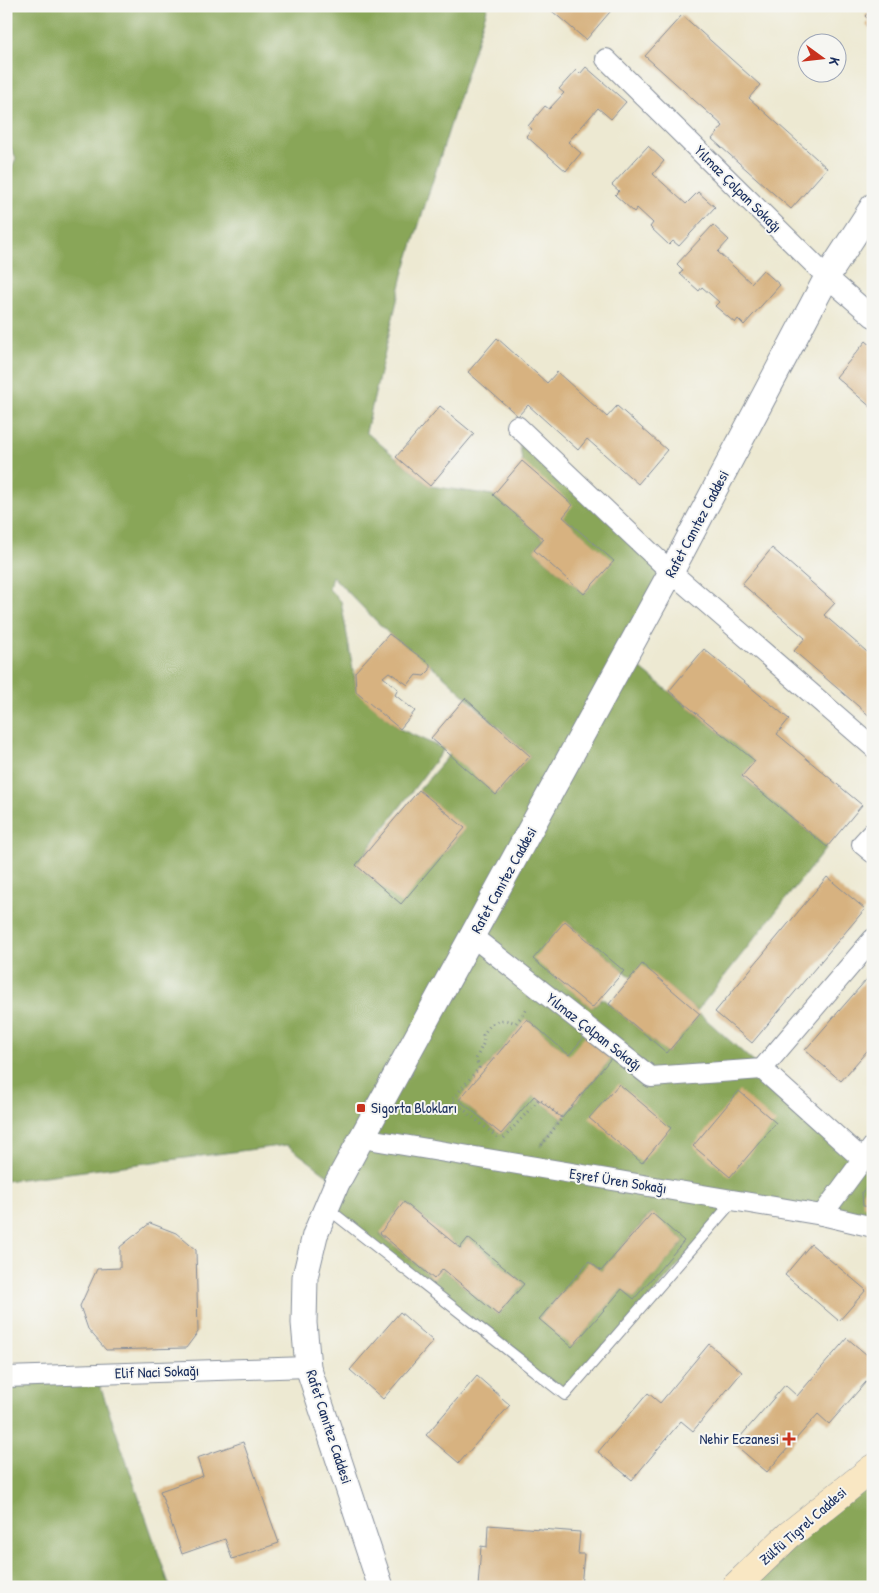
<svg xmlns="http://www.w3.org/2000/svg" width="879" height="1593" viewBox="0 0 879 1593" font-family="'Patrick Hand',sans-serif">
<rect width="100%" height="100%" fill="#f6f6f2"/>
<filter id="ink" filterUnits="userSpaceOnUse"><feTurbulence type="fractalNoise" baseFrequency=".02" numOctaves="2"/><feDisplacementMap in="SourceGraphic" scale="10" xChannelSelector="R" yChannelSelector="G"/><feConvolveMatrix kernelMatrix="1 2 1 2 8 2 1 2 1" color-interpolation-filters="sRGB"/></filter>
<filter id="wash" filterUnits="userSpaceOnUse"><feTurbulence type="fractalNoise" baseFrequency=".0096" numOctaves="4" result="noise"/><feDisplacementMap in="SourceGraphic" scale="20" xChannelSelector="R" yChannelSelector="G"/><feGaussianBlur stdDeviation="1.12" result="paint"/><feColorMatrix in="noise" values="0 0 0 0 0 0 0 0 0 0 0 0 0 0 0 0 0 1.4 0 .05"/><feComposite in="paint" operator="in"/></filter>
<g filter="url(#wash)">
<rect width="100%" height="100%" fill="#ede9d2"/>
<g fill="#89a659" stroke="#526a5c" fill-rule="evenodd">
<path d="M6 6H488L403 275 366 432 430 486 493 495 544 539 534 550 584 594 613 561 563 517 522 461 517 426 671 572 625 656 755 761 742 777 827 847 697 1011 642 965 631 977 566 921 534 959 592 1008 602 998 667 1053 700 1014 862 1159 873 1146V1227L735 1200 565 1395 325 1207 338 1183 287 1145 6 1181V182L16 158 9 144 6 133ZM332 576 389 634 437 670 530 756 496 795 450 754 419 790 465 829 401 903 356 865 444 749 400 729 357 692 341 601 329 589ZM527 1019 570 1056 617 1051 540 1147 562 1118 534 1096 501 1134 459 1100ZM404 1202 460 1248 468 1238 524 1284 498 1315 443 1269 434 1279 380 1234ZM651 1213 684 1241 634 1299 622 1289 572 1347 539 1318 589 1261 601 1271Z"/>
<polygon points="96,1374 170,1587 6,1587 6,1377"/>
<polygon points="873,1468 873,1587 735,1587"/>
</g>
<g id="blocks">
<g fill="#d7b280">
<polygon points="546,6 615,6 586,40"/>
<polygon points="873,8 873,32 866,25 870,21 865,16"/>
<polygon points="682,15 760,85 749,98 827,168 791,209 712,139 723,126 645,56"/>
<polygon points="586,67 626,102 611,119 598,108 568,142 581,153 566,171 526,136 532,129 528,126 545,106 549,109 564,93 559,89 576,70 580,74"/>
<polygon points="648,146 664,161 653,174 686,204 698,192 715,207 679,246 673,241 669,245 650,227 653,223 637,208 634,212 615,195 619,191 612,185"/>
<polygon points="713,225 729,240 718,252 751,283 763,270 780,285 744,325 738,319 735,323 715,306 719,302 702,287 699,291 680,274 683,270 677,264"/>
<polygon points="497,338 547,383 557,372 607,417 617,406 667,450 638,484 587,439 578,450 528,405 518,416 468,372"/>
<polygon points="866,341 873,347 873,409 836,377"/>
<polygon points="440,406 474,434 430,486 396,457"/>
<polygon points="522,461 573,505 563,517 614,561 584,594 534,550 544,539 493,495"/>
<polygon points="772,548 835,603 824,615 873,657 872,718 794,651 805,638 742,584"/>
<polygon points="389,634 430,664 430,670 424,676 416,675 408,685 389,672 383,677 398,689 395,695 415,711 400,729 356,692 355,672"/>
<polygon points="704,649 789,719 777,734 862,805 827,847 742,776 755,761 669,691"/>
<polygon points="465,698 530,756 496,795 431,738"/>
<polygon points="419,790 465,828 401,904 356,865"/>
<polygon points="827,877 865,909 752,1043 715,1012"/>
<polygon points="565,921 624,971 592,1008 533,959"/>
<polygon points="642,964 700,1014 667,1053 609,1004"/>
<polygon points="873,972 873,1044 841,1081 805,1050"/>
<polygon points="527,1019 569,1055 590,1030 617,1051 562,1118 534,1096 501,1134 459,1100"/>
<polygon points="619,1084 671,1128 642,1163 589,1118"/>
<polygon points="739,1091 776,1123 730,1177 693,1146"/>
<polygon points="873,1179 873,1207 863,1206 862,1192"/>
<polygon points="404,1202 460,1248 468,1238 524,1284 498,1315 443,1269 434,1279 380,1233"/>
<polygon points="652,1213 684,1241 634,1299 622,1289 572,1347 539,1319 589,1261 601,1271"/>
<polygon points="150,1223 176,1233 196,1250 198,1332 186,1348 106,1350 88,1329 80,1306 97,1269 120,1268 120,1247"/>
<polygon points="811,1244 866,1290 839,1321 785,1275"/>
<polygon points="400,1312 433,1341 383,1399 350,1370"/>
<polygon points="847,1338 873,1360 873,1374 829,1424 818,1414 767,1472 734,1444 785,1385 797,1396"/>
<polygon points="709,1344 742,1372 693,1431 681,1421 632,1480 598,1452 648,1393 660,1403"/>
<polygon points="477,1376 510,1405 459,1463 426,1435"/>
<polygon points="243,1442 279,1543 232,1559 225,1539 182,1554 160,1491 203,1476 197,1458"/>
<polygon points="488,1525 580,1532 578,1554 584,1554 581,1587 478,1587 481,1546 487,1547"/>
</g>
</g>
</g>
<g filter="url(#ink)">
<use href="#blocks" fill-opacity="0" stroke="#848c98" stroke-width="1"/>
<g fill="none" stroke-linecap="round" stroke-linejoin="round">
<defs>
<polyline id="service" points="327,1208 565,1395 734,1200"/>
<g id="minor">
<polyline points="606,59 827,277 873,317"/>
<polyline points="517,426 671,572 873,747"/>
<polyline points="873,832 862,844 873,853"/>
<polyline points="473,937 651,1077 762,1069 873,939"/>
<polyline points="762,1069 862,1159"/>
<polyline points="362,1138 822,1215 873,1227"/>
<polyline points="822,1215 873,1146"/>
<polyline points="6,1377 308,1367"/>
</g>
<polyline id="tertiary" points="381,1587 308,1367 304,1323 305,1277 315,1235 337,1183 671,572 827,277 873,206"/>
<polyline id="secondary" points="735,1587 789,1535 873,1468"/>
</defs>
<use href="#service" stroke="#848c98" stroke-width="12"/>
<use href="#minor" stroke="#848c98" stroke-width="22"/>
<use href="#tertiary" stroke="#848c98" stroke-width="27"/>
<use href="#secondary" stroke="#848c98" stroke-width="29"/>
<g stroke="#848c98" stroke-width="3" stroke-dasharray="1 4" stroke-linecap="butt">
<path d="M497 1137 452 1100 479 1068 476 1059 484 1042 483 1035C492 1021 499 1017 516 1023L528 1008"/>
<polyline points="504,1138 539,1099 562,1118 541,1146"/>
</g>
<use href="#service" stroke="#fff" stroke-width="10"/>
<use href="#minor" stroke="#fff" stroke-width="20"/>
<use href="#tertiary" stroke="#fff" stroke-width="25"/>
<use href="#secondary" stroke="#f9e7c3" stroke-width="28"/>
</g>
</g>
<g fill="#c8321e" stroke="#f6f6f2" stroke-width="2">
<rect x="356" y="1103" width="10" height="10" rx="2.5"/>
<path d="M786.5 1431.5h5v5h5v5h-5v5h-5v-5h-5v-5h5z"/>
</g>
<g text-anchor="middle" stroke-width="4" stroke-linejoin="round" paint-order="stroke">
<g font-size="15" fill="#1b2f5e" stroke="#f6f6f2">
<text transform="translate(738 189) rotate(45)" y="5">Yılmaz Çolpan Sokağı</text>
<text transform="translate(697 524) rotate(-62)" y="5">Rafet Canıtez Caddesi</text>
<text transform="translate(504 880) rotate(-61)" y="5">Rafet Canıtez Caddesi</text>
<text transform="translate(594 1032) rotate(38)" y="5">Yılmaz Çolpan Sokağı</text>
<text transform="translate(618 1181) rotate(9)" y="5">Eşref Üren Sokağı</text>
<text transform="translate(157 1372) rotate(-2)" y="5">Elif Naci Sokağı</text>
<text transform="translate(329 1427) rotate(72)" y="5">Rafet Canıtez Caddesi</text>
<text transform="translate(803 1526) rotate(-41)" y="5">Zülfü Tigrel Caddesi</text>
</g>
<g font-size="15" fill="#1b2f5e" stroke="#f6f6f2" text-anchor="start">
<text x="371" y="1113">Sigorta Blokları</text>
<text x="779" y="1444" text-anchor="end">Nehir Eczanesi</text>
</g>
</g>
<rect width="879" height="1593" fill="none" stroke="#f6f6f2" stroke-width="25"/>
<g transform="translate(822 58) rotate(105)"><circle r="24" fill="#f6f6f2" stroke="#9ea6b7"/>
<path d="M0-4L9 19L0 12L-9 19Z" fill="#c8321e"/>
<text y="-8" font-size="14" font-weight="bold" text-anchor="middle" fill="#1b2f5e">K</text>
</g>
</svg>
